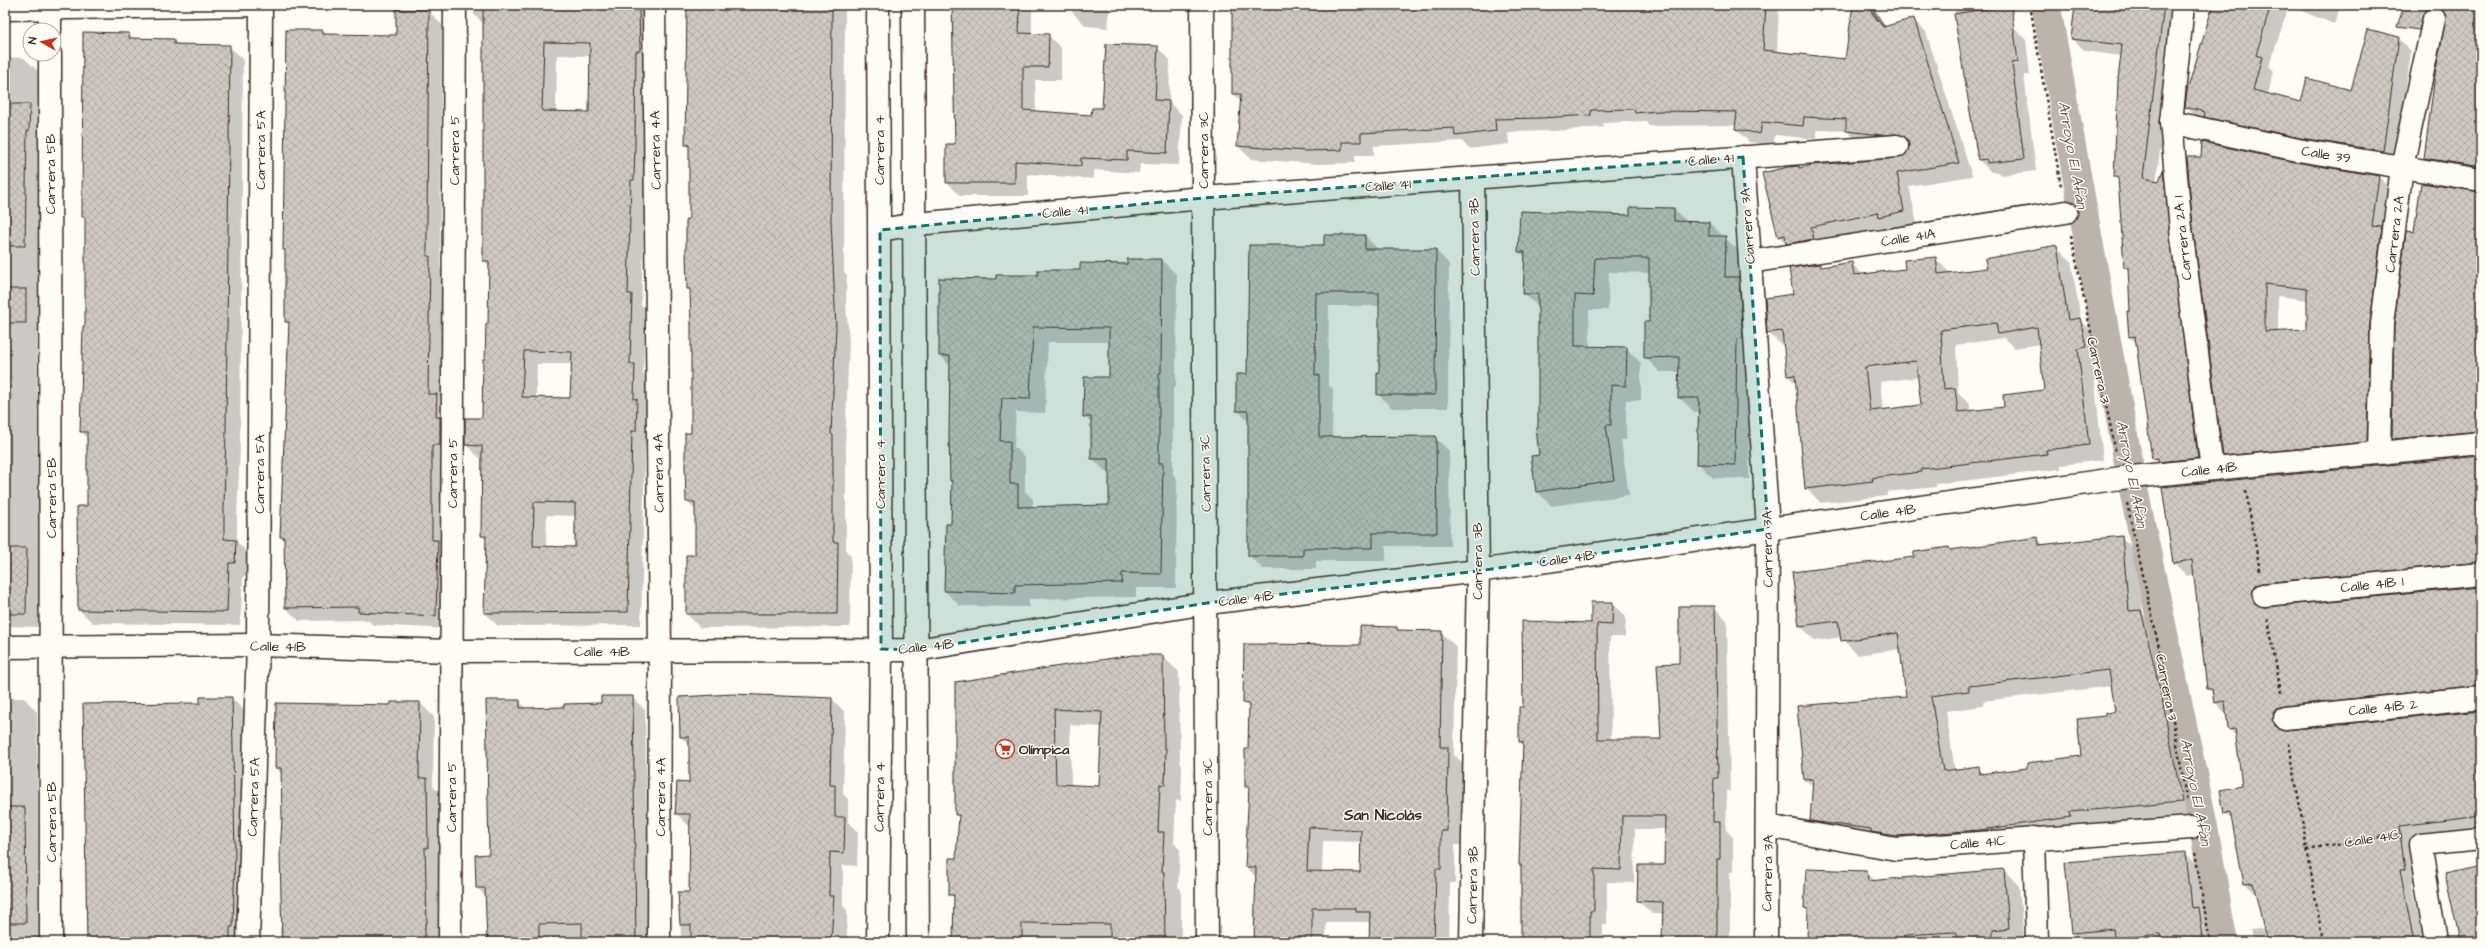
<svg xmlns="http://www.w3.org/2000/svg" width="2486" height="947" viewBox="0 0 2486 947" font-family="'Architects Daughter',sans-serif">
<defs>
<pattern id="building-cross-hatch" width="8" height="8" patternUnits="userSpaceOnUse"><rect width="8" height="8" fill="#cdc8c2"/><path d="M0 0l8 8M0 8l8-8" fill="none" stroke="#b1aca6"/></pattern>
</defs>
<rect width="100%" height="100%" fill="#fdfcf7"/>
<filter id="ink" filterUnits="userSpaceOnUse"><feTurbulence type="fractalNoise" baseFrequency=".025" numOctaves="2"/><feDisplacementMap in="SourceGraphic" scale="8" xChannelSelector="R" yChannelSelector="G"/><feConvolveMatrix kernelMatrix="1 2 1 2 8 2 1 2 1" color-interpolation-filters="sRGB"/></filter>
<g filter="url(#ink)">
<g fill="#0003" fill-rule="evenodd">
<path d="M474 5H652L641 305 645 308 643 374 648 378 649 444H645L641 625 498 626 485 613 487 541 482 536 483 458H480L466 445 483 419 489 325 490 267 484 261V24L474 15ZM557 55 591 56 590 113 556 112ZM537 364H572L571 399 536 398ZM547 515 576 516V548L546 547Z"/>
<polygon points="688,5 845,5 844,272 847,275 846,304 849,341 845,447 846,449 846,551 851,556 850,627 700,628 687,614 687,556 696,556 696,511 687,501 692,434 691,291 688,288 690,220 690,149 686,145"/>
<polygon points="953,5 1032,5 1032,35 1048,35 1061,48 1061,80 1035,80 1036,112 1092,116 1103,110 1157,47 1170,60 1169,102 1182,115 1179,165 1140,164 1139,173 1094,170 1094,179 1028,174 1028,196 960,196 947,182 956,145"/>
<polygon points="1073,5 1110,5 1108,28 1086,26 1072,12"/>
<polygon points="1233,5 1779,5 1777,53 1846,60 1913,19 1926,32 1972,176 1909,186 1917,224 1893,229 1890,226 1823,240 1792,250 1779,236 1799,167 1801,169 1899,159 1909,152 1909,146 1860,144 1847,131 1817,130 1816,139 1775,135 1773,146 1749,142 1736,129 1736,125 1649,126 1645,121 1603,123 1604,127 1555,131 1508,132 1509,144 1469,149 1462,141 1374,146 1374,155 1355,155 1355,163 1319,164 1251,159 1238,146 1241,102 1234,94"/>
<polygon points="2009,5 2013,27 2026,40 2030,75 2024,75 2036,171 2001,175 1998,172 1991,172 1979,160 1954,6"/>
<polygon points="2073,5 2181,5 2176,26 2156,182 2160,182 2163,171 2176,184 2210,471 2166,471 2153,458 2137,344 2130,337 2131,312 2129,271 2125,267 2119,180 2115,176 2121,56 2085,51 2072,38 2076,7"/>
<polygon points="2213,5 2341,5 2334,24 2289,6 2269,66 2274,71 2268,94 2302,103 2352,91 2398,38 2411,51 2395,164 2199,120 2186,107 2188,91"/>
<polygon points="2400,5 2481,5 2481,53 2447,20 2444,20 2436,27"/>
<polygon points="429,11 442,25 440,237 440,268 443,270 441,401 450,409 449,629 373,625 368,620 299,621 286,608 285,541 281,536 289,325 286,321 286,252 284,250 323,31 326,35 397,36"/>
<polygon points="129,34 134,39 174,40 178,45 229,46 243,59 240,445 237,520 237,542 249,554 248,576 243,576 240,625 93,623 79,610 88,507 88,439 81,431 86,327 86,220 83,216"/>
<polygon points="5,57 24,58 38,71 38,113 43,118 40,144 39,336 37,336 39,627 5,626"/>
<polygon points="2481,61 2481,178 2438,171 2425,158"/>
<path d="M2295 163 2379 177 2392 190 2380 455 2237 468 2224 455 2194 228ZM2278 296 2308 300V331L2278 332Z"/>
<polygon points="2481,193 2481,444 2406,452 2393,439 2415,233"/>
<polygon points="1674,209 1688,223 1709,223 1740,252 1740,280 1753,293 1749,479 1713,478 1698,463 1699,412 1694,412 1679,397 1680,372 1660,372 1645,357 1650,323 1650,273 1609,272 1608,310 1589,310 1590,347 1626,348 1641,363 1641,400 1626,400 1626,440 1621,440 1629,495 1552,506 1537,491 1540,456 1539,308 1524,293 1526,258 1519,252 1631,216"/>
<polygon points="1365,236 1378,249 1436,250 1449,264 1448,408 1392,408 1378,394 1380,306 1329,306 1328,385 1333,389 1332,438 1435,437 1449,451 1450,546 1386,546 1386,561 1316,561 1316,569 1263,569 1249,555 1249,422 1237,410 1248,375 1325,246"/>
<path d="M2056 246 2071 261 2081 320 2094 334 2100 362 2093 364 2103 460 2061 465V469L1936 484V487L1887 492V496L1821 503 1806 488 1797 385 1788 376 1785 348 1768 333 1766 298 1794 295 1819 265 1823 268 1852 264 1863 275 1906 270 1935 258 1950 273 1988 269ZM2004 338 2014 348 2040 344 2045 391 2005 407 1970 412V404L1958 392 1956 345ZM1919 377 1922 406 1883 410 1880 382Z"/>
<path d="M1128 260H1162L1177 275 1176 387H1173V474L1177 479 1176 588H1136V597L1029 599V607L960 606 945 591 947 525H952L951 367 940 355 997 280 1128 265ZM1048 342H1110V378L1084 417 1092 424V458L1107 473H1110V506L1033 508V499L1025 491V457L1014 447 1016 412 1045 413Z"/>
<polygon points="2481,457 2481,575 2266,603 2265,609 2481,588 2481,699 2286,726 2286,732 2481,711 2481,831 2411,839 2418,882 2412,883 2424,942 2254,942 2251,930 2265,928 2257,896 2245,884 2232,820 2225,813 2243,787 2237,737 2229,729 2227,715 2215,702 2214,694 2208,689 2195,574 2187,576 2174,563"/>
<path d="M2121 537 2137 552 2143 614 2156 627 2177 714 2196 817 1888 847 1826 836 1811 821 1814 788 1805 779 1907 698 1901 649 1857 655 1842 637 1815 641 1800 625 1915 558 1949 548 1951 550 2037 538 2044 545ZM2112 686 2116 713 2106 717 2082 756 2029 768 1985 775 1978 768 1955 771 1946 711 1984 706 1983 701Z"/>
<polygon points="1612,603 1626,617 1625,637 1610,637 1611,740 1662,740 1680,664 1714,607 1727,620 1730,791 1727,791 1726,830 1733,837 1733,872 1730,872 1730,942 1663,942 1663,914 1652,914 1638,901 1665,866 1665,829 1635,829 1634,883 1607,882 1607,924 1603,924 1603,942 1522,942 1522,866 1520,864 1524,746 1520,742 1524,708 1592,624"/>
<path d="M1396 628 1400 631 1441 632 1456 647 1454 755 1462 762V800L1461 845H1455V883H1450L1449 942H1370V925L1368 922H1326V942H1255L1256 877 1246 867 1250 790 1246 786 1250 709 1244 703ZM1323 841 1362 842 1361 873 1322 872Z"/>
<path d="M1133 656H1162L1179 672 1180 763 1182 765 1181 801 1176 800 1174 843 1180 850 1178 887 1181 889V942H1090V939H1038V942H954L955 899 950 894 957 859 960 818 956 814V683ZM1070 725 1103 727 1100 787 1071 786Z"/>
<polygon points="632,697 645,710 649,942 488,942 487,898 477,888 490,855 519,701 527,709 565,708 602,704"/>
<polygon points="5,698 24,698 37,712 39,942 5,942"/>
<polygon points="231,698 245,711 247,867 246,942 87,942 84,705 201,704"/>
<polygon points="680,698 832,699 845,712 843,794 848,799 848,822 858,832 857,866 843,865 843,906 847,910 847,941 681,942 680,893 690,893 690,827 676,813 690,784 690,746 681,737"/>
<polygon points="392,703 420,703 434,717 433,786 440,793 441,861 438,861 440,937 438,937 438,942 280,942 280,927 283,927 283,819 282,774 276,768 391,706"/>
<polygon points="2185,853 2199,866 2204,913 2213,922 2215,942 2080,942 2073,933"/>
<polygon points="2004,870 2019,886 2024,942 1808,942 1809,912 1805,908 1866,872 1875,881"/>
</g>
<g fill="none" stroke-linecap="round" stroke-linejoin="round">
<polyline stroke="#887d74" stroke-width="8" points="1867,5 1883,30"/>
<polyline stroke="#bbb4ad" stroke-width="29" points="2046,5 2131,477 2204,829 2223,942"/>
</g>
<g fill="url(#building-cross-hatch)" stroke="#3b2a1e" fill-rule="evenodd">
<path d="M483 5H639L640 51H636L635 144 634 180H631L628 294H632L630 364H635L634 399H637L636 431H632L628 612 484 613 486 536H481L482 446 465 445V418H482L483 359H485L486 324H488L489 261H483ZM544 42 590 43 589 112 542 111ZM524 351 572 352 570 398 522 397ZM534 502 575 503V547L533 546Z"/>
<polygon points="687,5 832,6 831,221 836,327 831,434 833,435 833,542 838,542 837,614 686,614 686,555 695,555 695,502 686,502 685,467 685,433 691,433 691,324 690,289 687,289 686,253 686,219 689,219 689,145 685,145"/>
<polygon points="952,5 1020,5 1019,33 1049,34 1048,67 1023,67 1023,110 1091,115 1092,108 1102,108 1106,44 1158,46 1155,100 1169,101 1167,153 1127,151 1127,160 1081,158 1081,166 1015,161 1015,183 946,183 946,144 955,144"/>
<polygon points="1232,5 1766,5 1763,50 1845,59 1853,5 1866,5 1883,27 1914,18 1959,163 1897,173 1904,211 1879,217 1878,213 1811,227 1814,239 1786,244 1785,235 1778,237 1762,173 1788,167 1799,166 1799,168 1813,165 1898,158 1908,151 1907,139 1896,134 1881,135 1846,131 1846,119 1804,117 1803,126 1762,122 1760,134 1735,129 1737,112 1659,111 1635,113 1634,109 1591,110 1591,115 1541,118 1495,119 1496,131 1455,136 1454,128 1361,133 1361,142 1342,142 1342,150 1306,151 1237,146 1241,94 1232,94"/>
<polygon points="2011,5 2018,62 2012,63 2024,159 1987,163 1987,159 1978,160 1954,14"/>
<polygon points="2075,5 2164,5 2143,178 2159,181 2163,170 2198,458 2159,462 2158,458 2152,459 2135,336 2129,337 2127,311 2130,311 2128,267 2124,267 2118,177 2114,177 2118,80 2122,45 2071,39"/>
<polygon points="2213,5 2271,5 2256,55 2262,57 2253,90 2301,102 2307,78 2351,90 2368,29 2399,37 2383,151 2300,138 2204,117 2205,112 2185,107 2187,91"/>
<polygon points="2404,5 2481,5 2481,167 2424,158 2435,75 2446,16 2442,10 2431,7 2425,11 2419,30 2397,27"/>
<polygon points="396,9 429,10 427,223 427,256 430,256 428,394 437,394 436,417 440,417 440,445 432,445 432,540 438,540 436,616 358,612 358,607 285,608 284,537 280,537 289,322 285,322 285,250 283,250 286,30 323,30 323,34 396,35"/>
<polygon points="83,32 129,33 129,38 174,39 174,44 230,45 226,431 224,506 224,539 236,540 235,563 229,563 227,612 78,610 77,506 87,506 87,432 80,432 83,326 85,326 85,217 82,217"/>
<polygon points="5,104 30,104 29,131 27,131 25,246 5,246"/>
<path d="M2202 142 2295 162 2379 176 2372 226 2382 227 2370 324 2367 442 2223 456 2193 228 2187 157H2201ZM2265 284 2307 289V330L2265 332Z"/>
<polygon points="2421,183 2481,192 2481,431 2392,439 2394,325 2406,231 2414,232"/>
<polygon points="1630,207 1674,208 1674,221 1709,222 1709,236 1726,236 1725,277 1739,277 1743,338 1737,339 1735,465 1697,464 1699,398 1678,398 1679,357 1644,358 1644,322 1649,322 1649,258 1595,258 1593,296 1575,295 1575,346 1627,347 1626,386 1611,385 1611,425 1606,425 1614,480 1536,492 1531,456 1539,455 1536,428 1538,428 1538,294 1523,294 1525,252 1518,252 1520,211 1630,215"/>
<polygon points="1324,235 1365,235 1365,249 1436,249 1435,395 1377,395 1377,373 1379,373 1379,293 1316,293 1315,375 1319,375 1319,437 1436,436 1437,533 1373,533 1373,548 1303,548 1303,556 1248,556 1248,411 1236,411 1236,374 1247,374 1249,245 1324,245"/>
<path d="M2057 245 2068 320 2080 318 2086 347 2078 349 2089 445 2046 450 2047 454 1921 469V472L1872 478 1873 481 1805 489 1795 375 1787 376 1782 331 1767 333 1765 298 1793 294 1789 268 1820 264 1821 267 1852 262 1854 275 1905 269 1904 260 1936 257 1938 274 1987 268 1985 259ZM1996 323 1998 334 2037 327 2044 390 2003 395 2004 407 1958 412 1955 388 1944 389 1941 330ZM1916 361 1921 405 1870 411 1865 367Z"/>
<path d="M1127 259H1162L1161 373H1159V463H1163L1161 574 1122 573V583L1015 585V593L944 591 946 524H951L952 481H950L949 437 950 356H939V278L996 279V275H1038V270H1080V263L1127 264ZM1033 327 1109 328V377H1084L1083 417H1091V459H1109V505L1018 507V484H1010V441H1000L1002 398 1030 399Z"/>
<rect x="5" y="289" width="21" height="34"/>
<polygon points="2481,456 2481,562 2263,583 2256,585 2253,590 2254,603 2265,607 2481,587 2481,685 2284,706 2277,708 2273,713 2275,726 2286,730 2481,710 2481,816 2399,826 2405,870 2400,870 2414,942 2267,942 2253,883 2244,884 2230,812 2224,814 2220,790 2242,786 2235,729 2228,730 2225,701 2214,703 2212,689 2207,689 2192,560 2173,563 2162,487"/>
<path d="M2122 536 2129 611 2141 610 2162 698 2182 802 2070 812 2071 817 1980 830 1897 836 1871 832V829L1810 821 1813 779 1804 780 1797 706 1906 697 1898 633 1841 641 1838 621 1799 626 1792 572 1914 557V552L1949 547 1950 550 2038 537 2039 545ZM2109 670 2115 712 2105 713V716L2077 719 2081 756 2027 763V768L1980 774 1979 766 1943 771 1931 696 1969 691V686Z"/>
<polygon points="5,548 27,548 26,614 5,614"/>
<polygon points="1591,602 1613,602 1612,625 1597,624 1598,739 1661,739 1657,664 1679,663 1679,606 1715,606 1718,778 1714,778 1713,822 1720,822 1720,859 1717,859 1717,942 1662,942 1663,902 1637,901 1638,865 1664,865 1665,816 1622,816 1621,870 1594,869 1594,911 1590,911 1590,942 1521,942 1521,865 1519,865 1523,742 1519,742 1519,707 1523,707 1522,621 1591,623"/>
<path d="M1360 626 1397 627V630L1442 631 1440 747H1448L1447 831H1441V869H1436L1434 942H1369L1370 912H1356V908H1312V942H1254L1256 867H1245L1249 787H1245V749H1248L1249 704 1243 703 1244 644 1360 645ZM1309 827 1361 830 1360 872 1307 871Z"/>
<path d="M1133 655H1163L1164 748H1166L1165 785 1160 784 1158 832H1164L1162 872H1164L1165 942H1110V924L1022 923V942H953L954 895H949V858H956L959 815H955V682ZM1054 709 1102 712 1099 786 1056 784Z"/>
<polygon points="733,694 832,698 830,785 835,785 835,817 845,817 844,853 830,852 829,896 834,896 831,942 691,942 691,925 680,925 678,892 689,892 690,814 675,814 677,782 689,783 689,737 680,737 679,697"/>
<polygon points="601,696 633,696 636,942 582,942 582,923 539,924 539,942 487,942 485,888 476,888 475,855 489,854 486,700 520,700 520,708 564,707 564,704 601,703"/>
<polygon points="200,697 232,697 235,853 233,927 230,927 230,942 87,942 83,704 200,703"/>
<polygon points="391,702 420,702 419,778 427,778 428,848 425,848 427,923 425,924 425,942 282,942 280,853 282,819 281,768 275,768 276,703 390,705"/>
<polygon points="5,807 25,807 26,923 5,923"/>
<polygon points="2186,852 2192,908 2199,907 2203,938 2162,942 2161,934 2114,939 2113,929 2072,933 2065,862"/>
<polygon points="2481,865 2481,942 2460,942 2445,873"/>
<polygon points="1806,869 1867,871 1868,881 2004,869 2009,928 1993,930 1993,942 1958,942 1957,933 1954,932 1907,935 1907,942 1807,942 1808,909 1804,908"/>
</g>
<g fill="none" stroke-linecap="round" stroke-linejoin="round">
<defs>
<g id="minor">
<polyline points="50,5 50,30"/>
<polyline points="654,5 660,651 659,942"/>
<polyline points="913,5 918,942"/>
<polyline points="1202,5 1207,942"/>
<polyline points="2183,5 2171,122 2181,229 2212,469"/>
<polyline points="5,9 259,5"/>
<polyline points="50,54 51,942"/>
<polyline points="2171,122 2298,150 2481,180"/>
<polyline points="1743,157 1768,529 1766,942"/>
<polyline points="880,230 916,224 1203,198 1897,146"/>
<polyline points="1750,262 2066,212"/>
<polyline points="2379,453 2382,324 2402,167 2434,19"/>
<polyline points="2264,595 2481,574"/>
<polyline points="5,647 258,645 451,651 916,650 1207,603 1478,571 2121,478 2481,443"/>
<polyline points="2285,718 2481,697"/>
<polyline points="1767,826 1896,849 2191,828"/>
<polyline points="2034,838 2037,942"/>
<polyline points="248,942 258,645 261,5"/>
<polyline points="450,942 455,5"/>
<polyline points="878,942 881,649 878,5"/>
<polyline points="1471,942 1478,571 1473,179"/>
<polyline points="2436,942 2420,845 2481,839"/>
</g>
</defs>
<use href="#minor" stroke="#3b2a1e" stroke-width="25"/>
<g stroke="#3b2a1e" stroke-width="2.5" stroke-dasharray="3 3" stroke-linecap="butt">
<polyline points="2030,5 2061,186"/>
<polyline points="2071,236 2116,453"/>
<polyline points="2246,491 2260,571"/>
<polyline points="2127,503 2166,679 2187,803"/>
<polyline points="2268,619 2281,693"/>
<polyline points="2289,743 2323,942"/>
<polyline points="2307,849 2397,834"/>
<polyline points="2195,852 2210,942"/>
</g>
<use href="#minor" stroke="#fdfcf7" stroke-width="22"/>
</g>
</g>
<path fill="#0f766e" fill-opacity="0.2" stroke="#0f766e" stroke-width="3" stroke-dasharray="8 5" stroke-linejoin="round" d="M1743 157 1768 529 1478 571 1207 603 916 650 881 649 880 230 1203 198Z"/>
<defs>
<symbol id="supermarket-ring" viewBox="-11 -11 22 22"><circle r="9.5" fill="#fdfcf7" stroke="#c8321e" stroke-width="1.5"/><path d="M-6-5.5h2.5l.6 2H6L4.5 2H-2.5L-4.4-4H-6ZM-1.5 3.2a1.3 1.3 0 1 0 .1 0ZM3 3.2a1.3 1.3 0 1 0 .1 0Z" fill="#c8321e"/></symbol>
</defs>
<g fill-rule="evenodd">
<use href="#supermarket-ring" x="994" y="738" width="22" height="22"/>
</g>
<g text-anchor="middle" stroke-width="3" stroke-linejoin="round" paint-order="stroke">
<g font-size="14" fill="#3b2a1e" stroke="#fdfcf7">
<text transform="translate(260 150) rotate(-90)" y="5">Carrera 5A</text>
<text transform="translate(454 150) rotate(-90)" y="5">Carrera 5</text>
<text transform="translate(655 150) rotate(-91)" y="5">Carrera 4A</text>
<text transform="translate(879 150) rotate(-90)" y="5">Carrera 4</text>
<text transform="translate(1203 150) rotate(-90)" y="5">Carrera 3C</text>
<text transform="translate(2326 154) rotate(9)" y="5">Calle 39</text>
<text transform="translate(1711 159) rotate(-5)" y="5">Calle 41</text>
<text transform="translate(50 174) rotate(-90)" y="5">Carrera 5B</text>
<text transform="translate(1388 185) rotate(-4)" y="5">Calle 41</text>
<text transform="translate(1065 211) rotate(-5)" y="5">Calle 41</text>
<text transform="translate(1747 226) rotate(-94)" y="5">Carrera 3A</text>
<text transform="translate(2394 234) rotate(-83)" y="5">Carrera 2A</text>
<text transform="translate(1474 237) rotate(-91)" y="5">Carrera 3B</text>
<text transform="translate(1908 237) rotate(-9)" y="5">Calle 41A</text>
<text transform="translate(2182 238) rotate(-96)" y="5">Carrera 2A 1</text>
<text transform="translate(2099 370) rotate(78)" y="5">Carrera 3</text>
<text transform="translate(2209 469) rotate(-6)" y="5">Calle 41B</text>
<text transform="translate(452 473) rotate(-90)" y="5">Carrera 5</text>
<text transform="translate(658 473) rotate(-91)" y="5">Carrera 4A</text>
<text transform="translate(1205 473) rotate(-91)" y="5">Carrera 3C</text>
<text transform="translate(259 474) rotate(-90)" y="5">Carrera 5A</text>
<text transform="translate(880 474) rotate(-90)" y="5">Carrera 4</text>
<text transform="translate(51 498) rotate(-90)" y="5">Carrera 5B</text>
<text transform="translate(1888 512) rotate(-8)" y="5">Calle 41B</text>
<text transform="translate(1767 549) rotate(-91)" y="5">Carrera 3A</text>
<text transform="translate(1567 558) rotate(-8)" y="5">Calle 41B</text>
<text transform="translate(1477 561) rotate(-90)" y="5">Carrera 3B</text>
<text transform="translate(2372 584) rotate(-6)" y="5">Calle 41B 1</text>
<text transform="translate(1246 598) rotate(-7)" y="5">Calle 41B</text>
<text transform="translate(278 646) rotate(1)" y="5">Calle 41B</text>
<text transform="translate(926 646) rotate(-6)" y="5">Calle 41B</text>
<text x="602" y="656">Calle 41B</text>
<text transform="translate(2167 687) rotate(79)" y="5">Carrera 3</text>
<text transform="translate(2383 707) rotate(-6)" y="5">Calle 41B 2</text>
<text transform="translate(253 797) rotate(-88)" y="5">Carrera 5A</text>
<text transform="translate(451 797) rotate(-90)" y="5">Carrera 5</text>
<text transform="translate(660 797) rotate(-90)" y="5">Carrera 4A</text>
<text transform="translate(879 797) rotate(-89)" y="5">Carrera 4</text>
<text transform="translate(1207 797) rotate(-90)" y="5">Carrera 3C</text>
<text transform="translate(51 822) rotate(-90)" y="5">Carrera 5B</text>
<text transform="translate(2372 838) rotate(-9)" y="5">Calle 41C</text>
<text transform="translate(1978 842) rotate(-5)" y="5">Calle 41C</text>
<text transform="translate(1767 873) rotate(-89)" y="5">Carrera 3A</text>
<text transform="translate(1472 885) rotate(-89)" y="5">Carrera 3B</text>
</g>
<g font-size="14" font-weight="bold" fill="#3b2a1e" stroke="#fdfcf7" text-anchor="start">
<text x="1019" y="754">Olímpica</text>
</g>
<g font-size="15" font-style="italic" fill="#615349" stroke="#fdfcf7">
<text transform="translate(2073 155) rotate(80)" y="5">Arroyo El Afán</text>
<text transform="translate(2132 474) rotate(79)" y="5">Arroyo El Afán</text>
<text transform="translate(2196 792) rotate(79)" y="5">Arroyo El Afán</text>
</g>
<g font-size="15" font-weight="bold" fill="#3b2a1e" stroke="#fdfcf7">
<text x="1383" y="820">San Nicolás</text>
</g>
</g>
<rect width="2486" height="947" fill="none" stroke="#fdfcf7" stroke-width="20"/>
<rect x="10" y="10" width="2466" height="927" fill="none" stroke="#3b2a1e" stroke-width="1.5" filter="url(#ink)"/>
<g transform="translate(42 42) rotate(278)"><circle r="19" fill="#fdfcf7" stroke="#afa8a0"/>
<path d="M0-3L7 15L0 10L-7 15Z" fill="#c8321e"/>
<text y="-6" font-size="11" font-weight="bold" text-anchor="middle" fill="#3b2a1e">N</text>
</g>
</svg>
